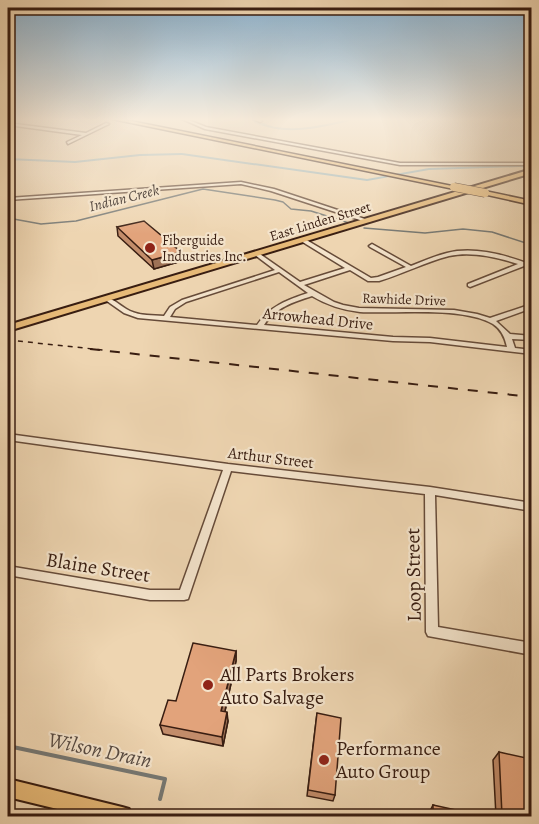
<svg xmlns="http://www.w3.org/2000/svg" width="539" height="824" viewBox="0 0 539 824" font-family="Alegreya,serif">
<rect width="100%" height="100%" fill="#eed5b1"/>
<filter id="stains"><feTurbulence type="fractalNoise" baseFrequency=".00333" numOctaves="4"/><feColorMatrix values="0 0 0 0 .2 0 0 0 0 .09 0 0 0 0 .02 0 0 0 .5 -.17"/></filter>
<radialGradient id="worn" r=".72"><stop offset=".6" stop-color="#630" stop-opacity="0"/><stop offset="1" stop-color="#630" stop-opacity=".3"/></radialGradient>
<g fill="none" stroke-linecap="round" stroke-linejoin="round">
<g stroke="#767975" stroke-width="1.5">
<polyline points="8,218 41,224 76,221 203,189 275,200 283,202 291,209 311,211 349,223"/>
<polyline points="364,228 425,233 463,229 492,232 532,245"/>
</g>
<polyline stroke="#767975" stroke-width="4" points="8,746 165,779 160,799"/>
<g fill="#9fb6b8" fill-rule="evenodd">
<path d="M249 119C258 119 267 126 277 127 301 131 326 124 350 119H355C348 122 340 123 332 125 304 131 275 135 249 119Z"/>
<polygon points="182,153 367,179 429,168 520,165 532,167 532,169 520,167 429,170 367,181 182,155 140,156 75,163 8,160 8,158 75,161 140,154"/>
</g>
<defs>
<g id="minor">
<polygon points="182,119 186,119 206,127 400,163 532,163 532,165 400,165 205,129"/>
<polygon points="253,119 257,119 262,121 260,122"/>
<polygon points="8,123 86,133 106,123 109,124 68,144 67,142 82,135 8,125"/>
<polygon points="241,182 274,189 371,221 366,222 271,191 241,184 8,200 8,198"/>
<path d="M303 238 371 278 378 277 406 267 370 247 369 246 372 244 411 266C423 261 435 256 447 253 474 246 506 255 532 265V269L524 266 470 287 468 286V284L518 264C497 257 471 251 449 256 425 262 403 274 379 281H368L350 270 304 285 334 302 343 305 359 308 454 310 477 314 490 318 532 304V308L496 321 510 334 532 336V340L512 339 515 348 532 350V354L430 342 393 341 138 318 124 313 104 299 105 298C114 298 121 307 130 311 140 316 153 315 164 316L170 307 182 300 275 270 255 255 254 254 257 252 300 282 345 268 301 241 300 240ZM279 272 308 293C287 300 270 306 257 325L170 317 175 309 186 302ZM312 296C327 305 343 310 360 312 396 314 463 306 493 324 502 330 505 338 507 347L430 338 393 337 264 325C275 308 293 302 312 296Z"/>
<polygon points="8,434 228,464 430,487 532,503 532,511 435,495 438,627 532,643 532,655 428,636 426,632 425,494 231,471 188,599 184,600 150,600 8,575 8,566 150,590 180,590 223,470 8,440"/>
</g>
<g id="major">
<polygon points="532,169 532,173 8,331 8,325"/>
<polygon points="8,779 122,807 129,809 131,816 86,816 8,797"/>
</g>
<g id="highway">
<polygon points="112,119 121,119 457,187 454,189"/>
<polygon points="485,191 532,201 532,205 483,194 482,193"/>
</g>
</defs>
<use href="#minor" stroke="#664b39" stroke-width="3"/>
<use href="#major" stroke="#381d11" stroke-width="4"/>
<use href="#highway" stroke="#381d11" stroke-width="3"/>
<use href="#minor" fill="#f4e4cc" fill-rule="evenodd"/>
<use href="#major" fill="#e7ba78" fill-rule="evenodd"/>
<use href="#highway" fill="#e7ba78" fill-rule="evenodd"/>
<polyline stroke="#381d11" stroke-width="1.5" stroke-dasharray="5 5" stroke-linecap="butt" points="8,340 103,350"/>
<polyline stroke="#381d11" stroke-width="2" stroke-dasharray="10 10" stroke-linecap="butt" points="90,349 532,397"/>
<defs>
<polyline id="highway-bridge" points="454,187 485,193"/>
</defs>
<use href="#highway-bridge" stroke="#381d11" stroke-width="9" stroke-linecap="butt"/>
<use href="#highway-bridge" stroke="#e7ba78" stroke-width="8"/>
</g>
<g fill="#c28c6a" stroke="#381d11" stroke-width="1.5">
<polygon points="117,227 181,252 182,261 154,269 118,236"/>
<polygon points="236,651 236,661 225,711 228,721 223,746 163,734 160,725 176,701"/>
<polygon points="317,713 335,795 333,801 307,796"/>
<polygon points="499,752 531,816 496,816 493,760"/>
<polygon points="433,805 461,816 430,816 430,811"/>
</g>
<g fill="#9e7256" stroke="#381d11" stroke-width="1.5">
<polygon points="181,252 182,261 154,269 152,260"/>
<polygon points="236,651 236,661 223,720 221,711"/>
<polygon points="227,712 228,721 223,746 222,737"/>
</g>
<g fill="#e2a37b" stroke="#381d11" stroke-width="1.5">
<polygon points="144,221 181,252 152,260 117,227"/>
<polygon points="193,643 236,651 221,711 227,712 222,737 160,725 168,700 176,701"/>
<polygon points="317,713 341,718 335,795 308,790"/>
<polygon points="499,752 531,759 531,816 508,816 502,815"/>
<polygon points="433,805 461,811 461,816 433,816"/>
</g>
<linearGradient id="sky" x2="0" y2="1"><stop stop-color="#8bb5d5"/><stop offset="0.51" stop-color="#f7ecdc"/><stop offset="1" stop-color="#f7ecdc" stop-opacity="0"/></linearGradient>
<rect width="539" height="234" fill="url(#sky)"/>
<g fill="#8f2418" stroke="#f4e4cc" stroke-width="2">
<circle cx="150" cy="248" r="6"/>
<circle cx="208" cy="685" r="6"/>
<circle cx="324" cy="760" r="6"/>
</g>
<g text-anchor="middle" stroke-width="4.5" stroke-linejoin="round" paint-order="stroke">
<g font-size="14" fill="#381d11" stroke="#f4e4cc">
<text transform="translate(320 221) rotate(-17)" y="5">East Linden Street</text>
<text transform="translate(404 299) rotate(2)" y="5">Rawhide Drive</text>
</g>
<g font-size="14" fill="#381d11" stroke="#f4e4cc" text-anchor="start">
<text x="162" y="245">Fiberguide<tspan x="162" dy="16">Industries Inc.</tspan></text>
</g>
<g font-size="15" font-style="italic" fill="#574b43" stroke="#f4e4cc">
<text transform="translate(124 198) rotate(-14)" y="5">Indian Creek</text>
</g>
<g font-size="16" fill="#381d11" stroke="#f4e4cc">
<text transform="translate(318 318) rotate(6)" y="6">Arrowhead Drive</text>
<text transform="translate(271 457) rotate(7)" y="6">Arthur Street</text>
</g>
<g font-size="20" fill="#381d11" stroke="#f4e4cc">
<text transform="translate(98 567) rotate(9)" y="7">Blaine Street</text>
<text transform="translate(413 575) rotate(-91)" y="7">Loop Street</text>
</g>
<g font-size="20" fill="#381d11" stroke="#f4e4cc" text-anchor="start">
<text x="220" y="681">All Parts Brokers<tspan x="220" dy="23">Auto Salvage</tspan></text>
<text x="336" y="755">Performance<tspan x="336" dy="23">Auto Group</tspan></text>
</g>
<g font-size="21" font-style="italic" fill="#574b43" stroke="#f4e4cc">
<text transform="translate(100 750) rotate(12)" y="7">Wilson Drain</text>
</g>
</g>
<rect width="539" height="824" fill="none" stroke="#eed5b1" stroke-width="30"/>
<rect x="9" y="9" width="521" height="806" fill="none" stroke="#381d11" stroke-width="3"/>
<rect x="15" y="15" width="509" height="794" fill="none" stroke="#381d11" stroke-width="1.5"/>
<rect width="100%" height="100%" filter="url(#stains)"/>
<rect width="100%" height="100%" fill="url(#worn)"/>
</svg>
